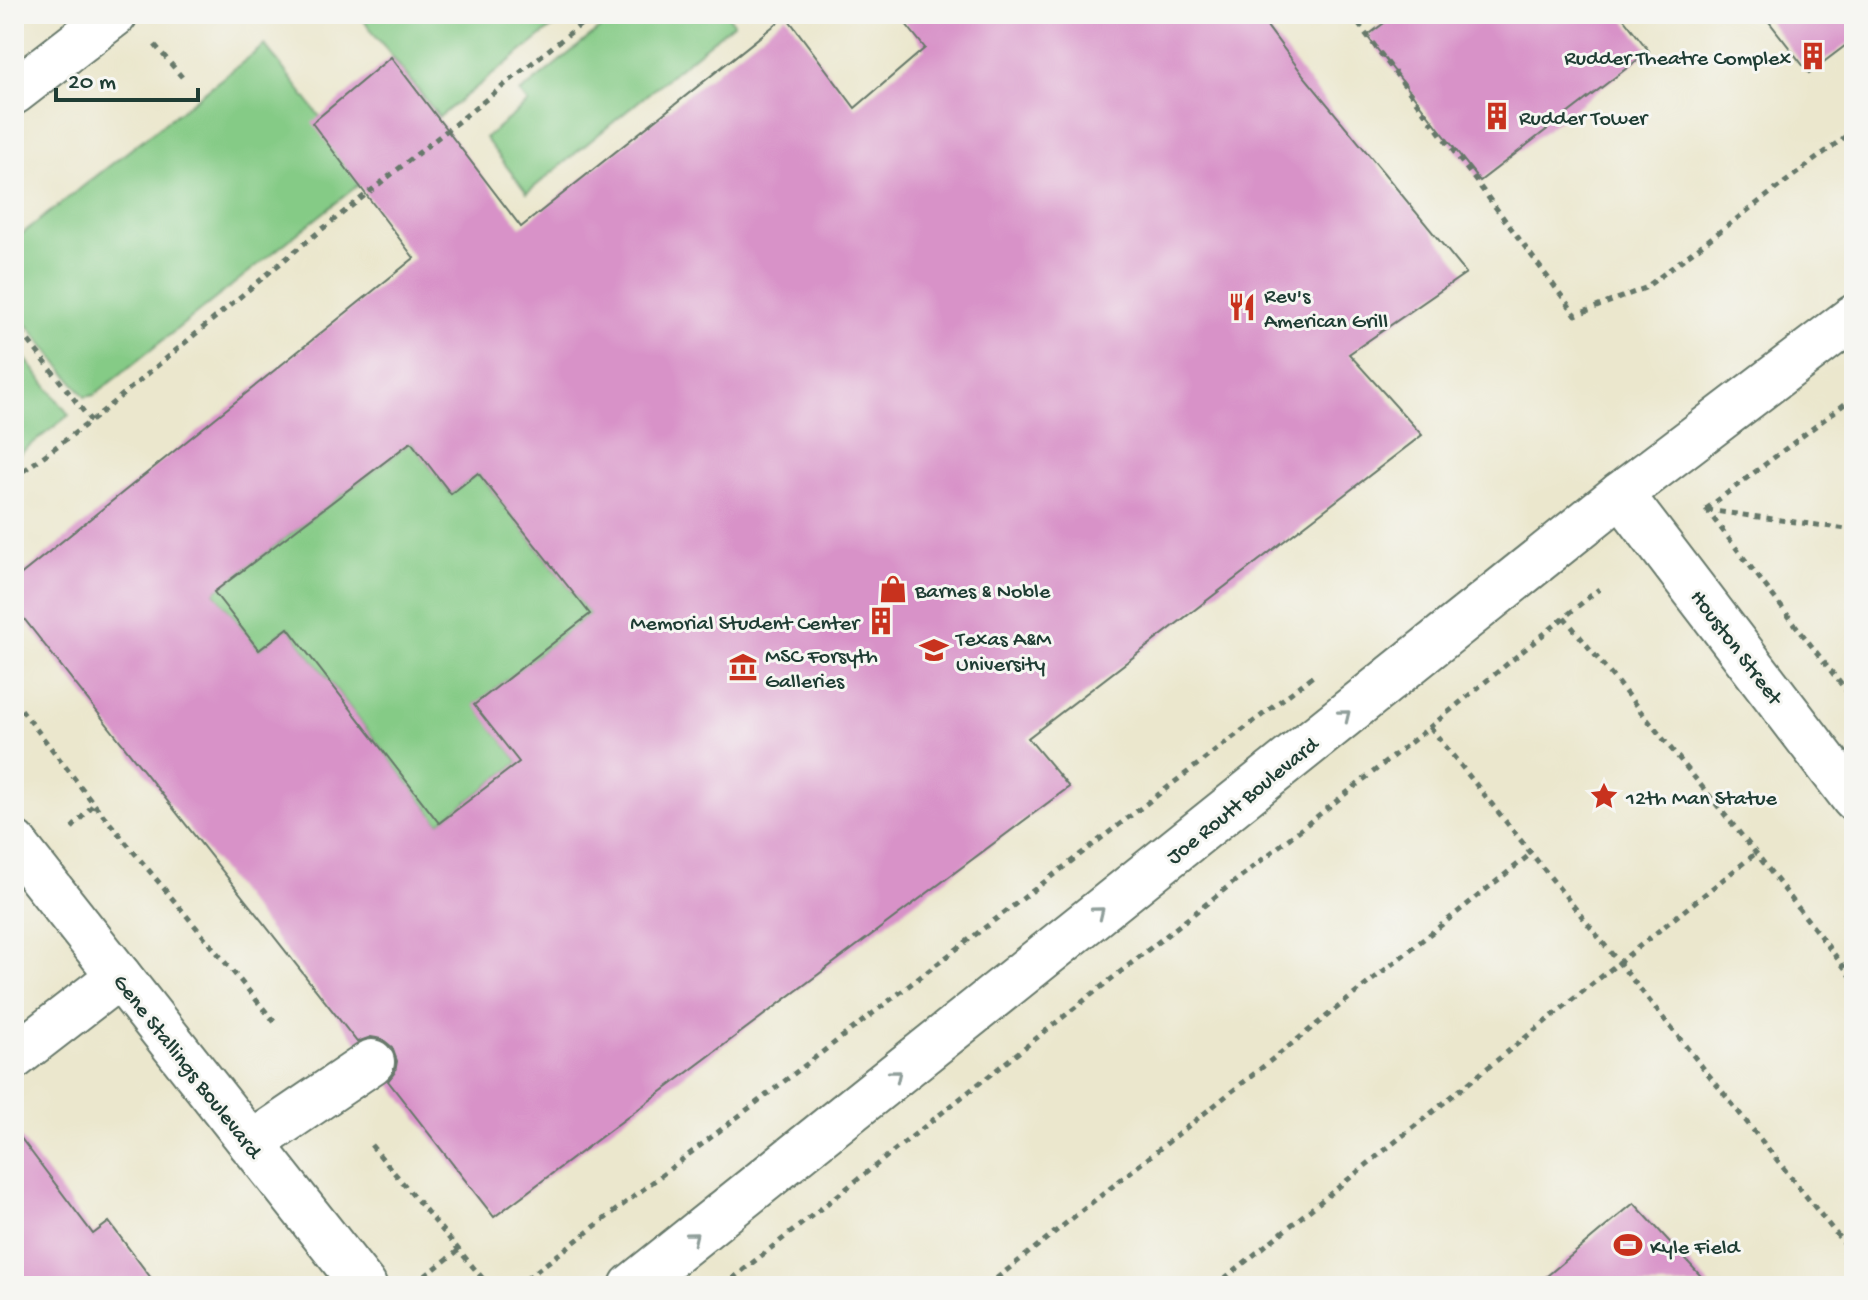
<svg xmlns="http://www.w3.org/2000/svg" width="1868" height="1300" viewBox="0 0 1868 1300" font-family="'Gochi Hand',sans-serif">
<rect width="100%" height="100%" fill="#f6f6f2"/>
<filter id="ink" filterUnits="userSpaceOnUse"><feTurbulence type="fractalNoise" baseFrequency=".0125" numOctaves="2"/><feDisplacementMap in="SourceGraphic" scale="16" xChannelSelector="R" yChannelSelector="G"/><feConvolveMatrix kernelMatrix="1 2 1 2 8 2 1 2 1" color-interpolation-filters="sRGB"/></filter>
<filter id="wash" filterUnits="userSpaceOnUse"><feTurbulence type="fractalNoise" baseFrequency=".006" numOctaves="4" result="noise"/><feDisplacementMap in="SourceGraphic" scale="32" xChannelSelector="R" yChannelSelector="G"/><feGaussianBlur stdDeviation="1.8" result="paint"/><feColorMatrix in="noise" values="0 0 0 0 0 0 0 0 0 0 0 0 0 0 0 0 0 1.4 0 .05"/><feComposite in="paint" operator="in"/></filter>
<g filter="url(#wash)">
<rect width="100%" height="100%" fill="#ebe7cd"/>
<g fill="#85cb86" stroke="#52845d" stroke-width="2">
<polygon points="359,14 569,14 439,117"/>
<polygon points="618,14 727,14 734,23 527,193 485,138 528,103 520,93"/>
<polygon points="265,45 367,178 94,395 85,397 14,308 14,240"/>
<polygon points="14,344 69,415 14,458"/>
<polygon points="411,442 451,494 478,473 590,614 475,705 519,762 439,823 288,628 259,650 214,592"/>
</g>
<g id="blocks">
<g fill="#d892c8" fill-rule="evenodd">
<path d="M898 14H1258L1304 76 1466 273 1349 354 1422 435 1028 738 1069 787 494 1217 388 1081 395 1072 397 1061 392 1047 382 1039 371 1037 357 1042 14 606V580L414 258 312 123 391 57 521 227 786 16 855 108 925 48ZM411 442 451 494 478 473 590 614 474 705 519 762 439 823 288 628 259 650 214 592Z"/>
<polygon points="1396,14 1620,14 1649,51 1480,181 1367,36"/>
<polygon points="1763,14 1854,14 1854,39 1809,73"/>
<polygon points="14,1129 93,1234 109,1222 157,1286 14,1286"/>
<polygon points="1634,1203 1710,1286 1535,1286"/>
</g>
</g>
</g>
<g filter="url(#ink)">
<use href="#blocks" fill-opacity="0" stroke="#66786a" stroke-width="2"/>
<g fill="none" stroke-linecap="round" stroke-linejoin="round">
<defs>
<g id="minor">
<polyline points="14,92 115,14"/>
<polyline points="1621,494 1854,799"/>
<polyline points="14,843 364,1286"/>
<polyline points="14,1057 119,976"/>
<polyline points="251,1144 372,1062"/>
<polyline points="632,1286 1621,494 1854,317"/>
</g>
</defs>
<use href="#minor" stroke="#66786a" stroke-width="48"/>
<g stroke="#66786a" stroke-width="5" stroke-dasharray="6 6" stroke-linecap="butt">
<polyline points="1351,14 1576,315 1645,288 1854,130"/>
<polyline points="155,45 182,77"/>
<polyline points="14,322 91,421"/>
<polyline points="14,478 91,421 306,242 594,14"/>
<polyline points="1706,509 1854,701"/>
<polyline points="1706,509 1854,397"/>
<polyline points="1707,510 1854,530"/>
<polyline points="1564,617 1756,853 1854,980"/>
<polyline points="14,700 94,804 277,1025"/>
<polyline points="1430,727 1854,1256"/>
<polyline points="72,828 94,804"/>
<polyline points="14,975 22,987"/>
<polyline points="371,1145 489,1286"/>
<polyline points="425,1276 459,1250"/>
<polyline points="517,1286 1313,676"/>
<polyline points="723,1286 1430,727 1599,589"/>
<polyline points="987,1286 1532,853"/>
<polyline points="1215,1286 1756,853"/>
</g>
<use href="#minor" stroke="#fff" stroke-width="44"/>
</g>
<defs><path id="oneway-chevron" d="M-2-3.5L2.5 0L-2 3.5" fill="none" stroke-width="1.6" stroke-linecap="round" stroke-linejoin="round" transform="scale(2)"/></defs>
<g stroke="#8f9e9a">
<use href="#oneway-chevron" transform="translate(1345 715) rotate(-39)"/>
<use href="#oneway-chevron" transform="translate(1099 912) rotate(-39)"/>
<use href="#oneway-chevron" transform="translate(896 1075) rotate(-39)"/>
<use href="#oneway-chevron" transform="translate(693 1237) rotate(-39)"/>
</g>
</g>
<defs>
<symbol id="building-bare" viewBox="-9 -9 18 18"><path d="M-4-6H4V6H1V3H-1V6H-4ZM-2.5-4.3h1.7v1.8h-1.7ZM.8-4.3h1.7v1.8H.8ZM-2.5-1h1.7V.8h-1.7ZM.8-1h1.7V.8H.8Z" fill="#c8321e" stroke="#f6f6f2" stroke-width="2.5" paint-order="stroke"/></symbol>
<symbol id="restaurant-bare" viewBox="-9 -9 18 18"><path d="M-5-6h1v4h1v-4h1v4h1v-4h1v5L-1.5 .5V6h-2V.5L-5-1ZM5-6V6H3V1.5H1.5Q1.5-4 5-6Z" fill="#c8321e" stroke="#f6f6f2" stroke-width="2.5" paint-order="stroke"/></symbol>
<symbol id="shop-bare" viewBox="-9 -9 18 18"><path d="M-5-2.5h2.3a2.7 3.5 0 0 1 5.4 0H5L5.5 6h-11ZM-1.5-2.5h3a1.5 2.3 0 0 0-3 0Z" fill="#c8321e" stroke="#f6f6f2" stroke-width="2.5" paint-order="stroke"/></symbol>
<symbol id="university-bare" viewBox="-9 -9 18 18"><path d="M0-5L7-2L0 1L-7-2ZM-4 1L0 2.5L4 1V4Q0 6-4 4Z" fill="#c8321e" stroke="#f6f6f2" stroke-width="2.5" paint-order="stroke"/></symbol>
<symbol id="museum-bare" viewBox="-9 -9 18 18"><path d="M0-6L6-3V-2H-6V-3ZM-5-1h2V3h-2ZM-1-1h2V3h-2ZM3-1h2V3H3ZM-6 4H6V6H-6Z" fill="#c8321e" stroke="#f6f6f2" stroke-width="2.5" paint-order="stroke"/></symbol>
<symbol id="sight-bare" viewBox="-9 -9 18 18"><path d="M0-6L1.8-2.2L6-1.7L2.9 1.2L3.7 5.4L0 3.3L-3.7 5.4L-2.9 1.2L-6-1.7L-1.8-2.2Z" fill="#c8321e" stroke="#f6f6f2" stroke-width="2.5" paint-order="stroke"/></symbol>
<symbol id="stadium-bare" viewBox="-9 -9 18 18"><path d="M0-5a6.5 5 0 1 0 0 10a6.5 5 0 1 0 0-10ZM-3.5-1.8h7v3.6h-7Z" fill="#c8321e" stroke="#f6f6f2" stroke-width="2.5" paint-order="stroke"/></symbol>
</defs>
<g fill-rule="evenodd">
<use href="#building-bare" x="1793" y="36" width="40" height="40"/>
<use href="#building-bare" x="1477" y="96" width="40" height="40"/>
<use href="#restaurant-bare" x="1222" y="287" width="40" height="40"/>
<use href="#shop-bare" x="873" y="569" width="40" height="40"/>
<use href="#building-bare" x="861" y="601" width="40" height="40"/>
<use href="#university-bare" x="914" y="630" width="40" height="40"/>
<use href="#museum-bare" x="723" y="647" width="40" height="40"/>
<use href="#sight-bare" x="1584" y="776" width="40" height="40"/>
<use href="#stadium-bare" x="1608" y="1225" width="40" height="40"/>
</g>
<g text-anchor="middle" stroke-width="6" stroke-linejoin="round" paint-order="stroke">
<g font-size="22" fill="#1f3d34" stroke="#f6f6f2" text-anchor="start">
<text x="1791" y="64" text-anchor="end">Rudder Theatre Complex</text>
<text x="1519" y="124">Rudder Tower</text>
<text x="1264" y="302">Rev's<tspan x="1264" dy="25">American Grill</tspan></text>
<text x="915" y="597">Barnes &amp; Noble</text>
<text x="859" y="629" text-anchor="end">Memorial Student Center</text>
<text x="956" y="645">Texas A&amp;M<tspan x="956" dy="25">University</tspan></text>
<text x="765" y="662">MSC Forsyth<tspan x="765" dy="25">Galleries</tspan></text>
<text x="1626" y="804">12th Man Statue</text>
<text x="1650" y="1253">Kyle Field</text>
</g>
<g font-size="22" fill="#1f3d34" stroke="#f6f6f2">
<text transform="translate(1738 646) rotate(53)" y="8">Houston Street</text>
<text transform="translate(1241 799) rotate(-39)" y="8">Joe Routt Boulevard</text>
<text transform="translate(189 1065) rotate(52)" y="8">Gene Stallings Boulevard</text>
</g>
</g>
<rect width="1868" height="1300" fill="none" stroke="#f6f6f2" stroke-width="48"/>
<path d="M56 88v12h142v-12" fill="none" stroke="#1f3d34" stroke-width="4"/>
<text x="68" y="88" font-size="24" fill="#1f3d34" stroke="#f6f6f2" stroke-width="6" paint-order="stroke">20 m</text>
</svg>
